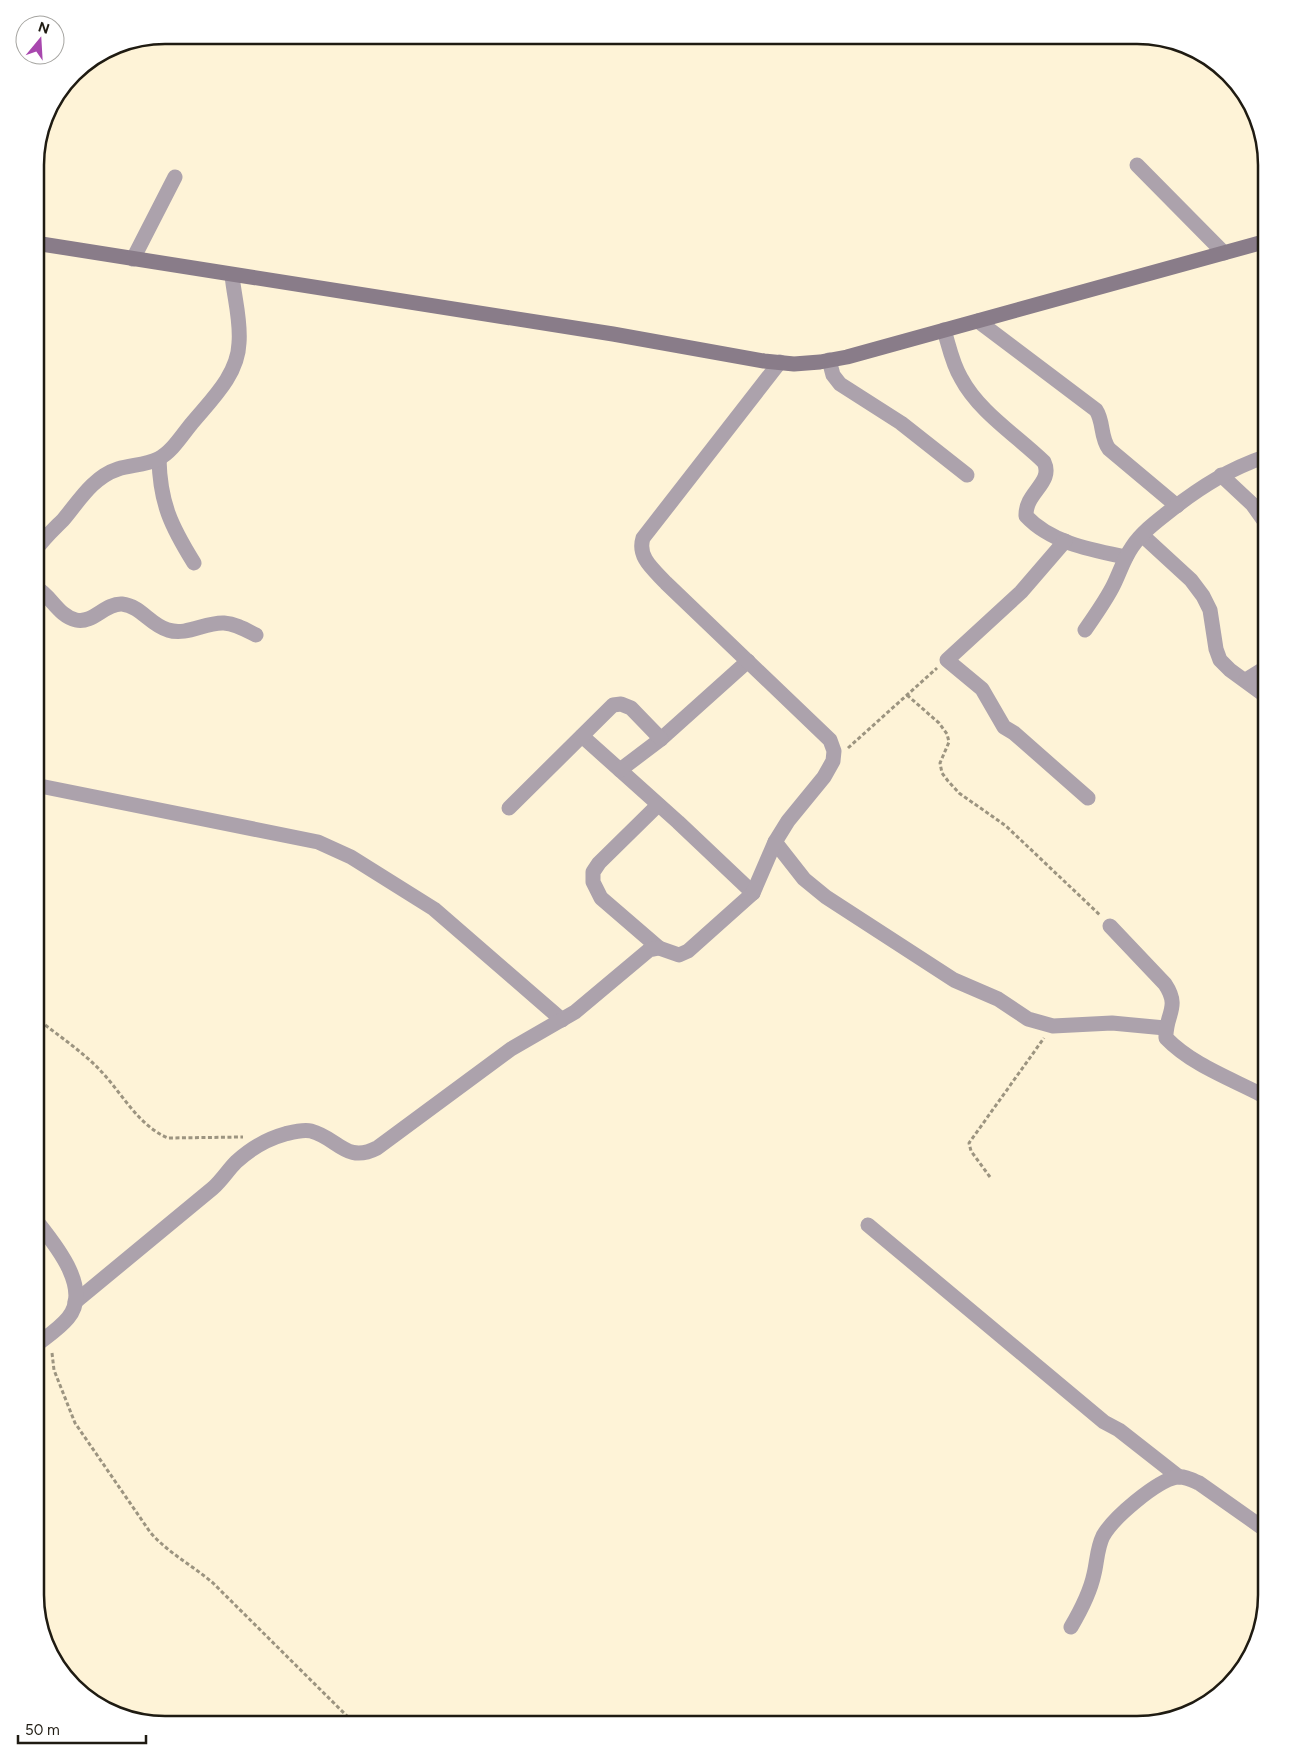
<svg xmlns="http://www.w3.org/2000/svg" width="1302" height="1760" viewBox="0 0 1302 1760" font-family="Figtree,sans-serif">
<rect width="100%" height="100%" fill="#fef3d7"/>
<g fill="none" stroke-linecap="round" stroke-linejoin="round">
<g stroke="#9c9480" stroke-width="3" stroke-dasharray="4 2.5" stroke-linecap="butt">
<polyline points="907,695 939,723 947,734 949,742 940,763 942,773 948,781 959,793 1006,826 1101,916"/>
<polyline points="848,748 937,668"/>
<path d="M35 1017C56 1034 79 1049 98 1068 121 1091 137 1125 168 1138L243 1137"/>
<polyline points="990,1177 971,1151 969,1143 1044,1038"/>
<path d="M52 1353 54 1370 75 1423 150 1532C168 1553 192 1565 213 1583L356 1725"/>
</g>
<g stroke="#aca2ac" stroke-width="15">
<polyline points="1137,165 1224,253"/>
<polyline points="133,259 175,177"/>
<path d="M978 321 1096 410C1104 422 1100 437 1109 449L1177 506"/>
<path d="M944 330C949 346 952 363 961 378 979 412 1016 435 1044 462 1054 483 1025 492 1026 516 1051 543 1092 550 1126 557"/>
<polyline points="829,360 833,375 840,384 901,423 967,475"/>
<path d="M159 459C160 503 171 526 194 563"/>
<polyline points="1221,475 1252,504 1267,525"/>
<polyline points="1142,535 1191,580 1203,596 1210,610 1216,649 1220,660 1230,670 1267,697"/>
<polyline points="1065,541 1021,592 947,660 982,689 1004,727 1014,733 1088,798"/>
<path d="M35 551C43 539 53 530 63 520 79 501 93 477 118 469 131 465 146 465 158 459 172 452 182 435 192 423 211 400 238 375 239 343 241 320 234 297 232 275"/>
<path d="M35 587C51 595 58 616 76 620 93 624 105 603 122 604 141 606 150 625 168 630 187 636 205 622 224 623 236 624 246 630 256 635"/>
<path d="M1085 630C1094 617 1104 603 1112 588 1119 575 1123 560 1132 547 1142 532 1157 521 1171 510 1202 486 1229 469 1267 456"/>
<polyline points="1246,680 1267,667"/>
<polyline points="582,736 678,822 753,893"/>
<polyline points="620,770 661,739 748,661"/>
<polyline points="35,785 318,842 351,857 434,909 562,1020"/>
<polyline points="658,805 599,863 593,872 593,882 601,898 659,948"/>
<polyline points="509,808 613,705 621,704 631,708 661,739"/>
<polyline points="775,842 804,879 826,897 954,980 998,999 1028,1019 1053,1026 1112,1023 1165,1028"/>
<path d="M1110 926 1165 984C1181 1008 1165 1014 1166 1038 1191 1064 1229 1078 1260 1094"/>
<polyline points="868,1225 1104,1422 1119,1430 1179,1477"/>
<path d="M75 1302C121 1264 167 1226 213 1188 222 1180 228 1170 236 1162 249 1150 267 1139 285 1134 293 1132 303 1129 311 1131 338 1138 346 1164 377 1148L511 1049 575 1012 649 950 659 948 679 955 688 951 753 893 775 842 788 821 824 777 833 761 834 751 830 740 666 583C653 569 637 557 643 538L780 362"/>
<path d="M35 1346C46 1337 59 1329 68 1318 93 1288 53 1242 35 1219"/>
<path d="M1071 1627C1081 1610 1090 1593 1094 1574 1097 1562 1097 1548 1103 1536 1113 1518 1156 1481 1177 1477 1185 1476 1192 1480 1199 1483L1267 1531"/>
</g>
<polyline stroke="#897c89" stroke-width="15" points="35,243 613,334 764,361 794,364 820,362 847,357 1267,241"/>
</g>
<path d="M0 0H1302V1760H0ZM165 44H1137A121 121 0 0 1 1258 165V1595A121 121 0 0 1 1137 1716H165A121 121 0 0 1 44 1595V165A121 121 0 0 1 165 44Z" fill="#fff" fill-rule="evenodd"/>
<path fill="none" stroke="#1f1b12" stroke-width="2.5" d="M165 44H1137A121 121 0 0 1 1258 165V1595A121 121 0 0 1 1137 1716H165A121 121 0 0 1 44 1595V165A121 121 0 0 1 165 44Z"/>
<g transform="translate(40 40) rotate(18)"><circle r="24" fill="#ffffff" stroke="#a5a4a0"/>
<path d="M0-4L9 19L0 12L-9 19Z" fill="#a847ae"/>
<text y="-8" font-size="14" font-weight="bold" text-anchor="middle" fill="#1f1b12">N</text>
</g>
<path d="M18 1735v8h128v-8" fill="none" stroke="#1f1b12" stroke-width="2.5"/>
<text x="25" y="1735" font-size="15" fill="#1f1b12" stroke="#ffffff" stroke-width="4" paint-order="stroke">50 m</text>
</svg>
